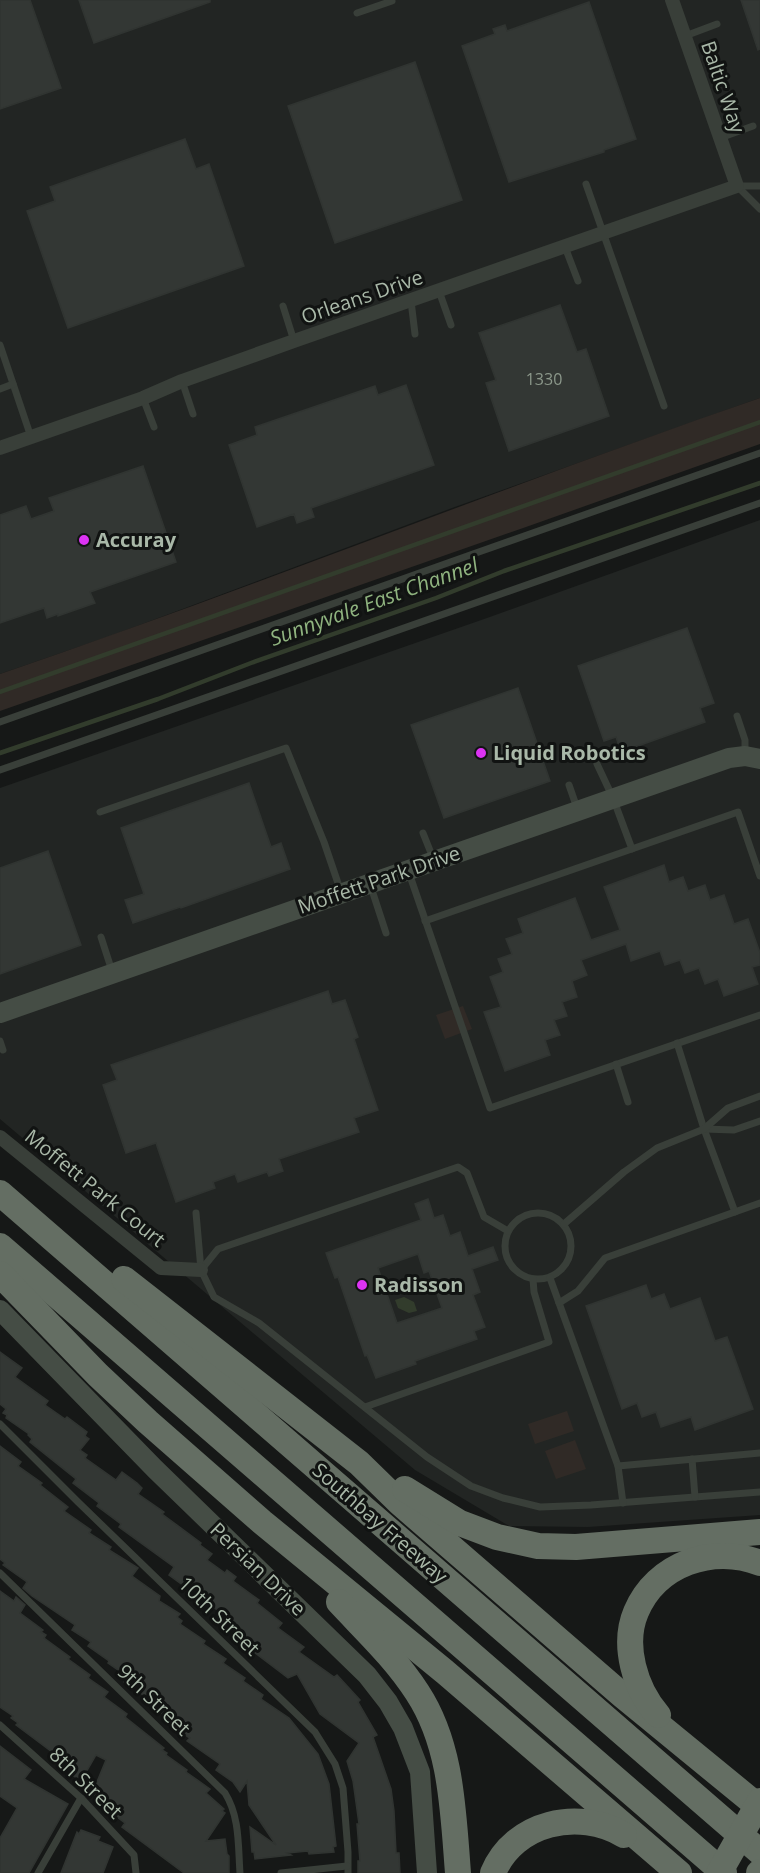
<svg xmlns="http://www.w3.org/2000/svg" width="760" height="1873" viewBox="0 0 760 1873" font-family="'Open Sans',sans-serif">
<rect width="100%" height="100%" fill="#161817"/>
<g fill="#222523">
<polygon points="0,0 760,0 760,398 452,508 113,635 0,674"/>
<polygon points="760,520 760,1515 588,1527 509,1526 415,1470 0,1119 0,788 487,618"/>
</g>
<g fill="#302a26">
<path d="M760 398V444L526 527 0 711V674C255 587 505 486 760 398Z"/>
<polygon points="463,1006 472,1029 445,1039 436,1015"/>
<polygon points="567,1411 574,1431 535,1444 528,1424"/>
<polygon points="575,1440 586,1469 556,1479 545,1451"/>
</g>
<polygon fill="#323c2c" points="404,1297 414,1302 417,1311 409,1313 398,1308 395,1300"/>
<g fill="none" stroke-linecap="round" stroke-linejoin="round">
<g stroke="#323c2c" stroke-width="4.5">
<polyline points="0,692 760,422"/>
<polyline points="0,753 158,699 251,663 436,598 504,571 760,483"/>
</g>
</g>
<g fill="#333734" stroke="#303431" stroke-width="1.5" fill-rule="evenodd">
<polygon points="0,0 30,0 61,88 0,109"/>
<polygon points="79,0 210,0 210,2 94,43"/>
<polygon points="741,0 760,0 760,49 758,50"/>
<polygon points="589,2 636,139 604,150 604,152 509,182 462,46 495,34 493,29 505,25 507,31"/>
<polygon points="415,62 462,200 335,243 288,106"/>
<polygon points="185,139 196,169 209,164 244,266 68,328 27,211 55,201 50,187"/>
<polygon points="560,305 577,352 586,349 609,416 509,451 486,383 496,380 479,333"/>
<polygon points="406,385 434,465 311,508 314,517 297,523 294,514 257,527 229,445 257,435 255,427 375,386 378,395"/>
<polygon points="143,466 176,562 90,592 95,603 58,616 58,614 47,618 44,608 0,623 0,515 26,506 31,519 54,511 49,498"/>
<polygon points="687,628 714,703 700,708 705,722 621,752 616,737 604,741 578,666"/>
<polygon points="518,688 550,781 444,818 411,725"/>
<polygon points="249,783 271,847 281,843 290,869 181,908 180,907 133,923 125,900 144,894 121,828"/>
<polygon points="48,851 81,945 0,974 0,868"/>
<polygon points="664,865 669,882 683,877 688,891 705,885 710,900 724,895 734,924 748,919 760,953 760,965 752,967 758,984 724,996 718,979 705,984 699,968 685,973 680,960 665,965 660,951 631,961 626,944 581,960 587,975 572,981 577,997 562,1002 567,1016 554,1020 560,1035 545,1040 550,1055 505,1071 484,1012 501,1007 490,977 503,972 498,959 512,954 506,939 523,933 518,919 575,898 591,940 620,930 604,887"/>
<polygon points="328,991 332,1004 345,1000 358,1037 354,1039 378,1110 354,1118 359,1132 279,1159 283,1171 269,1176 267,1172 238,1182 235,1174 213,1182 215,1188 176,1202 156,1143 126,1153 103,1085 117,1080 111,1065"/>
<path d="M428 1199 434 1218 443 1215 450 1236 460 1232 468 1256 493 1247 498 1260 472 1269 480 1292 473 1295 485 1327 474 1331 477 1339 415 1361 416 1364 376 1378 367 1355 365 1356 338 1277 335 1278 326 1253 421 1220 415 1204ZM418 1254 424 1273 429 1271 442 1308 397 1323 378 1268Z"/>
<polygon points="646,1285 651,1299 664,1294 670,1309 700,1298 715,1341 727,1337 753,1409 695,1430 691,1417 661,1427 656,1412 642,1417 637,1403 622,1409 586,1306"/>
<polygon points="0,1352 22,1368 15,1377 48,1401 45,1405 65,1419 67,1417 87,1432 85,1436 89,1439 80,1450 87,1455 85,1458 116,1480 122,1472 137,1483 142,1488 138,1494 164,1512 162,1514 201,1543 200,1545 212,1554 207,1560 225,1573 227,1570 236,1577 233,1581 259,1600 257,1603 282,1623 278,1628 304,1647 299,1652 334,1677 337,1675 360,1700 358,1702 377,1735 373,1737 391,1789 394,1811 396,1853 399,1853 400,1873 358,1873 358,1861 360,1861 357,1824 359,1824 353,1781 347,1761 359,1743 320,1714 297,1674 288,1678 237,1639 238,1636 233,1632 238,1625 169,1575 174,1567 119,1527 121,1524 97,1506 99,1503 73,1483 76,1479 30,1442 32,1439 28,1435 29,1434 6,1418 7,1415 3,1413 6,1409 0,1404"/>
<polygon points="0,1446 21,1462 18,1466 42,1483 40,1485 68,1507 64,1511 91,1530 89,1533 111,1547 109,1550 138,1568 132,1576 160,1596 159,1601 180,1614 177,1617 182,1621 180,1624 205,1641 203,1644 226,1659 223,1663 245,1678 243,1681 263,1695 261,1699 289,1718 318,1754 329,1784 336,1846 333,1847 334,1852 309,1854 308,1851 287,1853 291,1855 255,1859 254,1852 252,1852 250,1827 276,1845 249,1805 247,1781 240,1792 233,1782 216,1770 220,1764 187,1741 190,1738 168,1724 171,1720 150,1705 152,1702 145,1698 146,1697 124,1682 128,1677 108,1663 109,1661 88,1646 91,1642 72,1630 75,1625 32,1596 23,1588 27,1582 3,1565 5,1563 0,1559"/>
<polygon points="0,1591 14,1601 16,1597 25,1605 20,1613 43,1630 41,1632 46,1635 44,1638 70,1657 68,1659 90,1675 88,1678 108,1692 104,1697 127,1714 125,1717 164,1748 162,1750 167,1753 166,1755 187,1770 186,1772 210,1789 206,1793 224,1809 222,1811 225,1813 206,1841 225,1839 227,1854 229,1856 229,1873 184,1873 122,1827 125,1823 101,1805 103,1802 92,1794 106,1760 96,1755 81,1781 52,1761 56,1755 16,1725 18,1723 11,1718 13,1716 0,1707"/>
<polygon points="0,1746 31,1770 24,1779 68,1804 29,1873 0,1873 0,1838 17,1808 0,1796"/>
<polygon points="81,1830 100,1837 98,1841 113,1847 103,1873 61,1873 77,1832 79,1834"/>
</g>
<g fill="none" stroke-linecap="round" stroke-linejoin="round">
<g stroke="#393f39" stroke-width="7">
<polyline points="357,13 392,1"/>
<polyline points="685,36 717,24"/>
<polyline points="720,138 753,126"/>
<polyline points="586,184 664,406"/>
<polyline points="737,186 760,209"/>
<polyline points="737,186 760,186"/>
<polyline points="565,247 578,281"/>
<polyline points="439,291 451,325"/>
<polyline points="411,301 415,334"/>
<polyline points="283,306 294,341"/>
<polyline points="0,345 31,437"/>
<polyline points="182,381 193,414"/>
<polyline points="0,389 13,384"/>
<polyline points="143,398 154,427"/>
<polyline points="737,716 745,740 745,754"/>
<path d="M0 722C254 633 506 541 760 453"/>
<polyline points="597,764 613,798 632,849"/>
<polyline points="0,770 760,503"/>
<polyline points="569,785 577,808"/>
<polyline points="100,812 286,748 324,842 341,892"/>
<polyline points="423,833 433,858"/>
<polyline points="409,873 490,1108 760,1015"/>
<polyline points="370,884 386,933"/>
<polyline points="425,921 738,812 760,876"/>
<polyline points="101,937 112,971"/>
<polyline points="0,1041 3,1050"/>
<polyline points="677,1043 704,1129 735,1212"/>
<polyline points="616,1064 628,1102"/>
<polyline points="704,1129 734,1130 760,1121"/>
<circle cx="538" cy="1246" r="33"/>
<polyline points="196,1213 201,1270 214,1297 259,1323 427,1457 471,1486 503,1498 540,1507 591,1505 760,1492"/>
<polyline points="564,1224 624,1172 657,1148 704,1129 728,1108 760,1096"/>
<polyline points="201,1270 218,1249 458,1167 467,1173 484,1217 508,1231"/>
<polyline points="550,1278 618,1466 623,1503"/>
<polyline points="559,1303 578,1291 605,1258 760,1203"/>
<polyline points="365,1407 549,1342 534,1292 533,1279"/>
<polyline points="0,1424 78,1502 315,1732 335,1764 343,1788 348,1852 348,1873"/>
<polyline points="692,1459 695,1497"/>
<polyline points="618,1466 760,1453"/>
<path d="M0 1573 225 1793C240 1817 238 1846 240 1873"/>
<polyline points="0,1725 81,1798 134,1855 136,1873"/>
<polyline points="38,1873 81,1798"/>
<polyline points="281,1873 347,1866"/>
</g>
<g stroke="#393f39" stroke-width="14">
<polyline points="0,448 143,398 182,381 294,341 737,186 672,0"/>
<polyline points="0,1137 161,1268 201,1270"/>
</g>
<g stroke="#454d45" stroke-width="20">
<polyline points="0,1013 729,758 745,756 760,759"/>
<polyline points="0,1310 155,1469 367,1675 388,1702 403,1728 420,1772 427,1873"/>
</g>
<g stroke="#646e63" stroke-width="26">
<polyline points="0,1193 760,1852"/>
<polyline points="0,1246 724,1873"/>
<polyline points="0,1274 98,1375 148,1422 262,1522 445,1672 679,1873"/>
<polyline points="124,1279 359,1463 400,1503 622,1695 760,1808"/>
<polyline points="405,1489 460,1523 497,1537 538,1546 576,1547 760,1532"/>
<path d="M339 1602C366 1631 395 1658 417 1692 452 1745 453 1811 458 1873"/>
<path d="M658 1715C635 1689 622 1645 636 1612 656 1564 713 1544 760 1563"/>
<path d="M493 1873C514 1822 579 1808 624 1835"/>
<polyline points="759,1873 760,1872"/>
</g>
<polyline stroke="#646e63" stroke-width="26" points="719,1873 760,1801"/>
</g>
<g fill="#dc33f3" stroke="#111312" stroke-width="2">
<circle cx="84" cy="540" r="6"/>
<circle cx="481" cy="753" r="6"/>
<circle cx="362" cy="1285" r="6"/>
</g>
<g text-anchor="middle" stroke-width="6" stroke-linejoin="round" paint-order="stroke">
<g font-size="16" fill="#8c988b">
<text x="544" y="385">1330</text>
</g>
<g font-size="20" fill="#a9b8a8" stroke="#111312">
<text transform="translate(723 87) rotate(71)" y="7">Baltic Way</text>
<text transform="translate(362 297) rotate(-19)" y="7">Orleans Drive</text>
<text transform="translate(379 880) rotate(-19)" y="7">Moffett Park Drive</text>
<text transform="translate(95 1188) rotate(39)" y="7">Moffett Park Court</text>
<text transform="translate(380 1523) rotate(41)" y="7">Southbay Freeway</text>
<text transform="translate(258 1569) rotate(44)" y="7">Persian Drive</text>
<text transform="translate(219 1616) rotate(44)" y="7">10th Street</text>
<text transform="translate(154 1700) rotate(44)" y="7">9th Street</text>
<text transform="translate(86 1783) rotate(44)" y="7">8th Street</text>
</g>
<g font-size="20" font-weight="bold" fill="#a9b8a8" stroke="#111312" text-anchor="start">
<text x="96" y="547">Accuray</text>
<text x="493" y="760">Liquid Robotics</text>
<text x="374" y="1292">Radisson</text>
</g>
<g font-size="21" font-style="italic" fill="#8fb37f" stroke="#111312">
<text transform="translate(374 602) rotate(-20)" y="7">Sunnyvale East Channel</text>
</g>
</g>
</svg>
